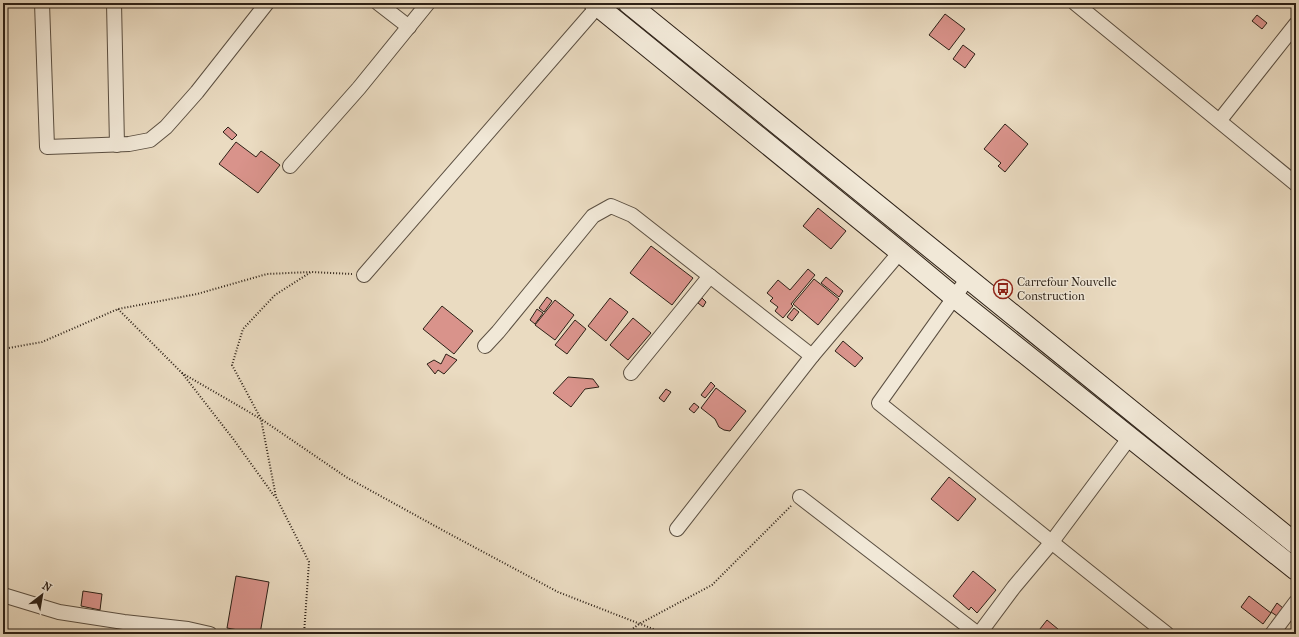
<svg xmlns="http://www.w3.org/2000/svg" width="1299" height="637" viewBox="0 0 1299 637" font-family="'IM FELL French Canon',serif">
<rect width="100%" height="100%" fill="#eadbc1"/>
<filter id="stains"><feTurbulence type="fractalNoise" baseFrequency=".005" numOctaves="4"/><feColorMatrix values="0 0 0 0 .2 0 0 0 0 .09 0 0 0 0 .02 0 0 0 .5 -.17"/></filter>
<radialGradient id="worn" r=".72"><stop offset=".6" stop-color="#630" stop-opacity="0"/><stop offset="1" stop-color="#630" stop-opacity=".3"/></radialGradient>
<g fill="#d9938b" stroke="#2d2117">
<polygon points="945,14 965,29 949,50 929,35"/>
<polygon points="1257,15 1267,23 1262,29 1252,21"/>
<polygon points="963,45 975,54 965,68 953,59"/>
<polygon points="1005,124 1028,144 1005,172 998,166 1001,163 984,149"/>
<polygon points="228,127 237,135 232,140 223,132"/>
<polygon points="236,142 256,157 261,151 280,165 258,193 219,164"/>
<polygon points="818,208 846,231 831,249 803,226"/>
<polygon points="651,246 693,278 672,305 630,273"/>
<polygon points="808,269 815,275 791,304 793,306 783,318 775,311 778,307 770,301 773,298 767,293 778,280 790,290"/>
<polygon points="826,277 843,291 839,297 821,283"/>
<polygon points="814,279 839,299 818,325 793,304"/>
<polygon points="547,297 552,301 544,312 539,308"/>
<polygon points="610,298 628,312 606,341 588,326"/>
<polygon points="702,298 706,302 703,307 698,303"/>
<polygon points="555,300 574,315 555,340 535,325"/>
<polygon points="442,306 473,331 454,354 423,329"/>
<polygon points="794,308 799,312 792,321 787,317"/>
<polygon points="537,309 543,313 535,324 530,320"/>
<polygon points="633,318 651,333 628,360 610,345"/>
<polygon points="575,320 586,329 567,354 555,345"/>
<polygon points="843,341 863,358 855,367 835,351"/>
<polygon points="446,354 457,360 444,374 438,370 435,374 427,364 434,360 441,364"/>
<polygon points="568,377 593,379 599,387 585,389 571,407 553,393"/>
<polygon points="711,382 715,386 705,398 701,395"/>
<polygon points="716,388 746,411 730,431 724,430 719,427 715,419 701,408"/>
<polygon points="666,389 671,392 664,402 659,398"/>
<polygon points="694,403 699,407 694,413 689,409"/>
<polygon points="949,477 976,499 958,521 931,499"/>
<polygon points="973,571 996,590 977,613 971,607 969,610 953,596"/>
<polygon points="236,576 269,582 260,634 227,628"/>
<polygon points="83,591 102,594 100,610 81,606"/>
<polygon points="1249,596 1271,613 1263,624 1241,607"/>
<polygon points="1277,603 1283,608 1277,616 1271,612"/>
<polygon points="1047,620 1064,634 1036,634"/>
</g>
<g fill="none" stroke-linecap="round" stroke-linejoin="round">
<defs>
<g id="minor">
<polyline points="42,3 47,147 129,144 150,140 166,127 197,92 267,3"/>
<polyline points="114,3 117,145"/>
<polyline points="378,3 409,27"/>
<polyline points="1075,3 1296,184"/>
<polyline points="1220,120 1296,24"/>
<polyline points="290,166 359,88 428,3"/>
<polyline points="364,275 598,6"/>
<path d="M968 278 879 403C975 480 1070 558 1167 634"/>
<polyline points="485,346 498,332 593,216 611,206 632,215 812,356"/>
<polyline points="631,373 710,276"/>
<polyline points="800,497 978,634"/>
<polyline points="677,529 812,356 900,252"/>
<polyline points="3,595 59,612 124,622 188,629 210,634"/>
<polyline points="979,634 1014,587 1051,543 1130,437"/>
<polyline points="1272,634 1296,602"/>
</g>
<g id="secondary">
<polyline points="594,3 900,252 954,297 1296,570"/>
<polyline points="628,3 1296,544"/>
</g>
</defs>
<use href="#minor" stroke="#5c5042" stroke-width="16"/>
<use href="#secondary" stroke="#2d2117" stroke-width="22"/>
<g stroke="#2d2117" stroke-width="2" stroke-dasharray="1 2" stroke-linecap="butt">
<polyline points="118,309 182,373 234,440 275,497"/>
<polyline points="3,349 42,342 118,309 197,294 267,274 310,272"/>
<polyline points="182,373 261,419 346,477 446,532 558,592 666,634"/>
<polyline points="304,634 309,562 276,497 261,419 232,365 243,329 275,295 311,272 352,274"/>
<polyline points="626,634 639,624 712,585 791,506"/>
</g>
<use href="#minor" stroke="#f1e8d7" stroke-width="14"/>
<use href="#secondary" stroke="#f1e8d7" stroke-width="20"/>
</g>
<defs>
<symbol id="bus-ring" viewBox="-11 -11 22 22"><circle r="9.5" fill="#f1e8d7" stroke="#8f2418" stroke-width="1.5"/><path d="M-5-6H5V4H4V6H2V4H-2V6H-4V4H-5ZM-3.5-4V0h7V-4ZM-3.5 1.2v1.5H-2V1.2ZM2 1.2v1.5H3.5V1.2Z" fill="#8f2418"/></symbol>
</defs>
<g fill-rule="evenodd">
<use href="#bus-ring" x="992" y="278" width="22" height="22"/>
</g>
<g text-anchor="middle" stroke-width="3" stroke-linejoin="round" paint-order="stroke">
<g font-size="12" fill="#2d2117" stroke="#f1e8d7" text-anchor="start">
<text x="1017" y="286">Carrefour Nouvelle<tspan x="1017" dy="14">Construction</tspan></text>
</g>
</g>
<rect width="1299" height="637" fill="none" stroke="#eadbc1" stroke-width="16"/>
<rect x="4" y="4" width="1291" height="629" fill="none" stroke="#2d2117" stroke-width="2"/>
<rect x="8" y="8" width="1283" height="621" fill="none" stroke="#2d2117"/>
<g transform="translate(42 595) rotate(31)" stroke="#f1e8d7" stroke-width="3" paint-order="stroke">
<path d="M0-3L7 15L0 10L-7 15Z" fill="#2d2117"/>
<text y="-6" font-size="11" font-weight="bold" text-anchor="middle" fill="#2d2117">N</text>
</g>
<rect width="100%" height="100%" filter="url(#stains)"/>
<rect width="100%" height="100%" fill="url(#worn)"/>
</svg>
